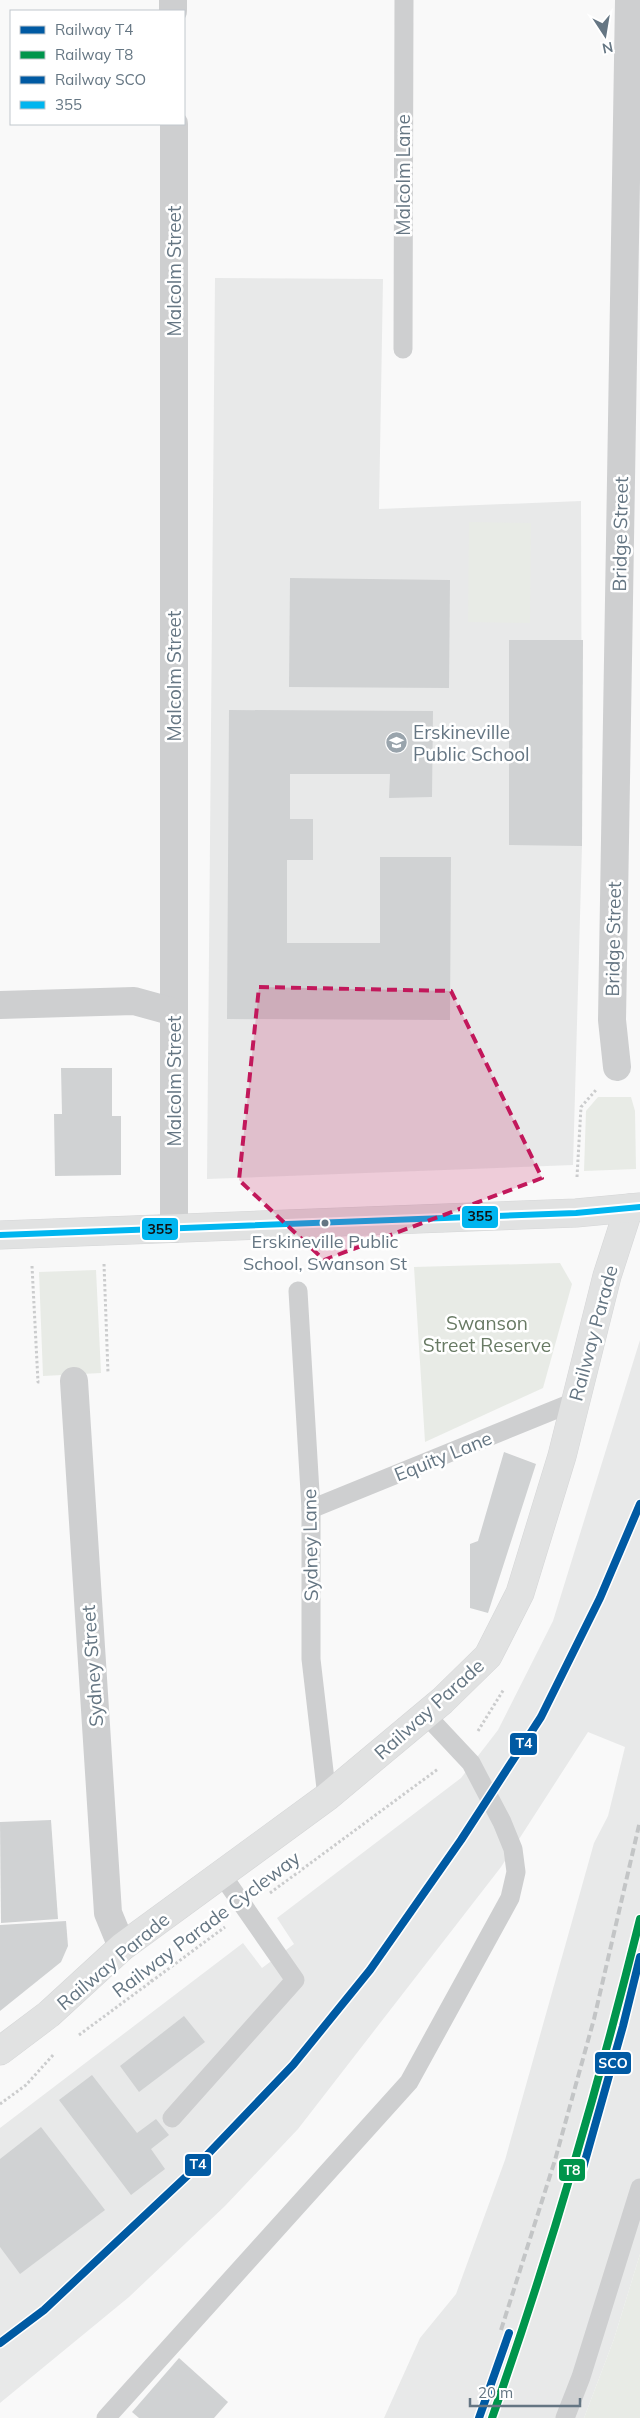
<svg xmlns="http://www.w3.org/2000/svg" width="640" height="2418" viewBox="0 0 640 2418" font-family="Mulish,sans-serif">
<rect width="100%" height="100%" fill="#f9f9f9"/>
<g fill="#e8e9e9">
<polygon points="215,278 383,279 379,509 581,501 582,846 573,1165 207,1179"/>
<polygon points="640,1340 640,2254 614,2339 584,2418 384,2418 420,2338 456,2294 505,2160 594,1843 608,1816 625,1747 588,1732 501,1867 298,2129 225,2206 129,2297 0,2403 0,2128 243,1943 262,1968 294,1944 277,1918 461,1778 498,1730 553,1621"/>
</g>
<g fill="#e8ebe6">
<polygon points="469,522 531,523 530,623 468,622"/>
<polygon points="598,1097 631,1097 635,1111 636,1169 584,1171 586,1111"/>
<polygon points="560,1263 572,1284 543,1388 425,1442 414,1267"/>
<polygon points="96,1270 101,1373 43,1376 39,1272"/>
<polygon points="640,2254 640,2418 584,2418 614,2339"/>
</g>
<g fill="#d0d2d3">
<polygon points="290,578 450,580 449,688 289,687"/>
<polygon points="509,640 583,640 582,846 509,845"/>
<polygon points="229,710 433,711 432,797 389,798 390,774 290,774 290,819 313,819 313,860 287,860 287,943 380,943 380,857 451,857 450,1020 227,1019"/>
<polygon points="61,1068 112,1068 112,1116 121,1116 121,1175 55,1176 54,1114 62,1114"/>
<polygon points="504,1452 536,1464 488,1613 470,1608 470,1544 478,1541"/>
<polygon points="51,1820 58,1919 1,1923 0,1822"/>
<polygon points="66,1921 68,1946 61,1962 0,2011 0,1925"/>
<polygon points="184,2016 205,2042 139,2092 120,2066"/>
<polygon points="92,2075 137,2133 156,2119 169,2135 151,2149 165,2169 131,2195 59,2100"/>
<polygon points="41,2127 105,2210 20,2274 0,2247 0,2159"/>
<polygon points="179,2358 228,2402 214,2418 139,2418 132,2412"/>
</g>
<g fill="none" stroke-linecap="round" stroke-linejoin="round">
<defs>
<polyline id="secondary" points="0,2051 49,2014 122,1947 327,1797 442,1701 488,1656 520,1593 562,1456 607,1276 629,1208"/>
<polyline id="primary" points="0,1235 576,1213 640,1207"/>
</defs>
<use href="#secondary" stroke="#d5d6d7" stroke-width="29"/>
<use href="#primary" stroke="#d5d6d7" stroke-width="29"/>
<g stroke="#cbcccd" stroke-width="3" stroke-dasharray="2.5 2.5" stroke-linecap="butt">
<polyline points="577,1177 581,1107 596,1090"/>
<polyline points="104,1264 108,1373"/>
<polyline points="32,1266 38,1382 40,1382"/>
<polyline points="478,1731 504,1689"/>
<polyline points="270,1893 438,1769"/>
<polyline points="144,1972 153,1982"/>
<polyline points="79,2035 225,1927"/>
<polyline points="0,2104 26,2085 54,2054"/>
</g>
<g stroke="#cecfd0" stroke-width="19">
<polyline points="403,349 404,0"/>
<polyline points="298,1291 311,1509 311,1659 327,1797"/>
<polyline points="311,1509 574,1402"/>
<polyline points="172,2118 295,1980 222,1875"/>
<polyline points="106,2418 409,2082 510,1898 516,1872 513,1849 502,1822 471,1763 426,1715"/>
<polyline points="565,2418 581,2377 640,2188"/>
</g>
<g stroke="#cecfd0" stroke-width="28">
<polyline points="173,0 173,11"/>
<polyline points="174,124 174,1229"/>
<polyline points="0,1005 134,1001 174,1012"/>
<polyline points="617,1067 612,1020 629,0"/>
<polyline points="74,1381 108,1913 122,1947"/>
</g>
<use href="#secondary" stroke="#e1e2e2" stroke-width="28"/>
<use href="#primary" stroke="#e1e2e2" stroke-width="28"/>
<polyline stroke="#c3c5c6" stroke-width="4" stroke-dasharray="8 4" stroke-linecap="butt" points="501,2330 555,2160 594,2019 640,1821"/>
<defs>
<polyline id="bus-1" points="0,1235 576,1213 640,1207"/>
</defs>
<use href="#bus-1" stroke="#fff" stroke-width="10"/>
<use href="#bus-1" stroke="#00b5ef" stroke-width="6"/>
<defs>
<polyline id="rail-1" points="0,2343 44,2310 188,2175 293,2065 370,1970 461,1840 541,1717 600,1598 640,1504"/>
<path id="rail-2" d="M492 2418C550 2254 598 2088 640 1919"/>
<g id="rail-3">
<polyline points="583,2168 623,2026 640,1957"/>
<polyline points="479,2418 509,2333"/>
</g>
</defs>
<use href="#rail-1" stroke="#fff" stroke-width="11"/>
<use href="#rail-2" stroke="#fff" stroke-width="11"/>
<use href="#rail-3" stroke="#fff" stroke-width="11"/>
<use href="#rail-1" stroke="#005aa3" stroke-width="8"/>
<use href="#rail-2" stroke="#00954c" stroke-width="8"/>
<use href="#rail-3" stroke="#005aa3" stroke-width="8"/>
</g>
<path fill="#c2185b" fill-opacity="0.2" stroke="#c2185b" stroke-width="4" stroke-dasharray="10 6" stroke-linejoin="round" d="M259 987 451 991 542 1178 324 1260 239 1180Z"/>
<defs>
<symbol id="school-disc" viewBox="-11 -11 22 22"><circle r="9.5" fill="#99a4ac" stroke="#fff"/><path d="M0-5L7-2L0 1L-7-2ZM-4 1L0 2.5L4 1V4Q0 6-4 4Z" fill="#fff"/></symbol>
</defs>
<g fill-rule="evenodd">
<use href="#school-disc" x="384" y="730" width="25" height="25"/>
</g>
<circle fill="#657683" stroke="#fff" stroke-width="2" cx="325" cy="1223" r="4.5"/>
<g text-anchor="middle" stroke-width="5" stroke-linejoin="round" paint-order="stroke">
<g font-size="18" fill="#657683" stroke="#fff">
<text x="325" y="1248">Erskineville Public<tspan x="325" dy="22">School, Swanson St</tspan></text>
</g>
<g font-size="19" fill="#657683" stroke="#fff">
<text transform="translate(403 175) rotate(-90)" y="7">Malcolm Lane</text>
<text transform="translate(174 271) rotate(-90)" y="7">Malcolm Street</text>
<text transform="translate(620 534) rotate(-89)" y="7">Bridge Street</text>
<text transform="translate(174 676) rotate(-90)" y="7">Malcolm Street</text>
<text transform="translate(613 939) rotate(-89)" y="7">Bridge Street</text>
<text transform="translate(174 1081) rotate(-90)" y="7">Malcolm Street</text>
<text transform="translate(593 1333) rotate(-75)" y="7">Railway Parade</text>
<text transform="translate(443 1456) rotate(-22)" y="7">Equity Lane</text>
<text transform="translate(310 1545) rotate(-91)" y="7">Sydney Lane</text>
<text transform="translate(92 1666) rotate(-94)" y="7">Sydney Street</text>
<text transform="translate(429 1709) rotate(-42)" y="7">Railway Parade</text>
<text transform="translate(206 1924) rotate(-37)" y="7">Railway Parade Cycleway</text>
<text transform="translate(113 1961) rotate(-40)" y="7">Railway Parade</text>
</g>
<g font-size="19" fill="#657683" stroke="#fff" text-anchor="start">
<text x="413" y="739">Erskineville<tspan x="413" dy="22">Public School</tspan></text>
</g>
<g font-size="19" fill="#687a64" stroke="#fff">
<text x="487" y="1330">Swanson<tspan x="487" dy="22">Street Reserve</tspan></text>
</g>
</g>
<g stroke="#fff" stroke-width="2">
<rect x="461" y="1205" width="38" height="24" rx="5" fill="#00b5ef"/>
<rect x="141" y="1217" width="38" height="24" rx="5" fill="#00b5ef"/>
<rect x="509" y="1732" width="29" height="24" rx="5" fill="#005aa3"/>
<rect x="594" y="2051" width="38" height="24" rx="5" fill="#005aa3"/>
<rect x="184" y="2153" width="28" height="24" rx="5" fill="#005aa3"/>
<rect x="558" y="2158" width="28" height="24" rx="5" fill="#00954c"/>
</g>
<g font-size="14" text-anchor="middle" font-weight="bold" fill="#fff">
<text x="524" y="1748">T4</text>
<text x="613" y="2068">SCO</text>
<text x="198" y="2169">T4</text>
<text x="572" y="2175">T8</text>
</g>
<g font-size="14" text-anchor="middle" font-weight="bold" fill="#111">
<text x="480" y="1221">355</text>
<text x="160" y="1234">355</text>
</g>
<rect x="10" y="10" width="175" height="115" fill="#ffffff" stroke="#c1c8cd"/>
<rect x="20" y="26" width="25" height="8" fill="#005aa3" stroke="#c1c8cd"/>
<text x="55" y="35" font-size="15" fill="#657683">Railway T4</text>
<rect x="20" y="51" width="25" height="8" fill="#00954c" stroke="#c1c8cd"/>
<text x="55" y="60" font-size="15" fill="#657683">Railway T8</text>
<rect x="20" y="76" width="25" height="8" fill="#005aa3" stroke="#c1c8cd"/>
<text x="55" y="85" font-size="15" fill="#657683">Railway SCO</text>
<rect x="20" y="101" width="25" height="8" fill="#00b5ef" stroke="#c1c8cd"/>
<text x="55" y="110" font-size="15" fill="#657683">355</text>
<g transform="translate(605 35) rotate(168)" stroke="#ffffff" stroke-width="4" paint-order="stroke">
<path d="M0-4L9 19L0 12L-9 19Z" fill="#657683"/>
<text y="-8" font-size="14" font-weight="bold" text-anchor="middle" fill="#657683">N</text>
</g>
<path d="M470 2398v8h110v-8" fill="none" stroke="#657683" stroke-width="2.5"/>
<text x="478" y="2398" font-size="15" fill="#657683" stroke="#ffffff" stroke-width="4" paint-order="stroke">20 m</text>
</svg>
